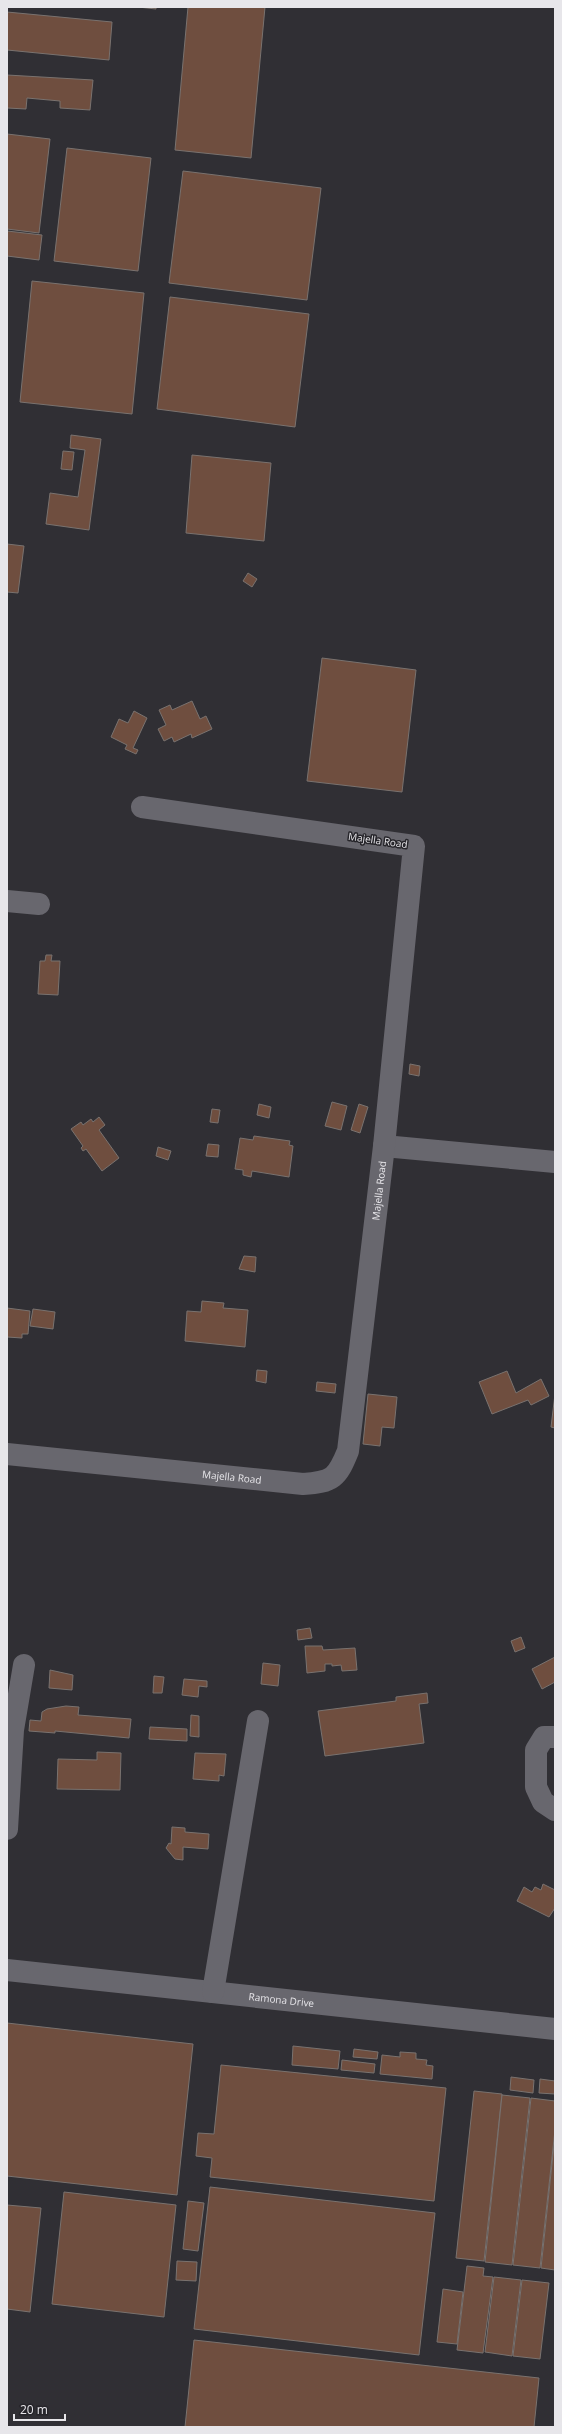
<svg xmlns="http://www.w3.org/2000/svg" width="562" height="2434" viewBox="0 0 562 2434" font-family="'Open Sans',sans-serif">
<rect width="100%" height="100%" fill="#302f34"/>
<g fill="#6f4e3f" stroke="#79726f">
<polygon points="138,7 156,7 156,9"/>
<polygon points="188,7 265,7 251,158 175,150"/>
<polygon points="7,12 112,22 109,60 7,50"/>
<polygon points="7,75 93,80 90,110 60,108 60,101 27,98 26,109 7,108"/>
<polygon points="7,134 50,139 39,233 7,229"/>
<polygon points="67,148 151,158 138,271 54,261"/>
<polygon points="183,171 321,188 307,300 169,283"/>
<polygon points="7,231 42,235 39,260 7,256"/>
<polygon points="32,281 144,293 132,414 20,402"/>
<polygon points="170,297 309,314 295,427 157,409"/>
<polygon points="71,435 101,439 89,530 46,524 50,493 78,497 85,450 70,448"/>
<polygon points="63,451 74,452 72,470 61,469"/>
<polygon points="192,455 271,463 264,541 186,533"/>
<polygon points="7,544 24,546 18,593 7,592"/>
<polygon points="248,573 257,579 252,587 243,581"/>
<polygon points="322,658 416,670 402,792 307,781"/>
<polygon points="192,701 200,719 206,716 212,729 192,738 191,734 174,742 172,737 164,741 158,729 166,725 159,710 170,705 172,710"/>
<polygon points="134,711 147,718 133,748 138,750 136,754 125,749 127,745 111,737 119,719 128,723"/>
<polygon points="46,955 52,955 51,961 60,961 58,995 38,994 40,961 45,961"/>
<polygon points="410,1064 420,1066 419,1076 409,1074"/>
<polygon points="332,1102 347,1106 341,1130 325,1126"/>
<polygon points="259,1104 271,1107 269,1118 257,1115"/>
<polygon points="359,1104 368,1107 360,1133 351,1130"/>
<polygon points="212,1109 220,1110 218,1123 210,1122"/>
<polygon points="99,1117 105,1125 99,1130 119,1158 102,1171 86,1149 83,1151 81,1148 83,1146 71,1129 81,1122 83,1125 91,1119 93,1122"/>
<polygon points="254,1136 290,1141 289,1145 293,1146 289,1177 252,1171 251,1177 243,1175 243,1170 235,1169 240,1138 253,1140"/>
<polygon points="208,1144 219,1145 218,1157 206,1156"/>
<polygon points="158,1147 171,1151 168,1160 156,1156"/>
<polygon points="244,1256 256,1257 255,1272 239,1269"/>
<polygon points="202,1301 224,1303 223,1308 248,1310 245,1347 185,1341 187,1311 201,1312"/>
<polygon points="7,1308 30,1311 28,1334 22,1334 22,1338 7,1337"/>
<polygon points="33,1309 55,1312 53,1329 30,1326"/>
<polygon points="257,1370 267,1371 266,1383 256,1381"/>
<polygon points="507,1371 516,1393 541,1379 549,1396 531,1405 528,1400 492,1414 479,1382"/>
<polygon points="317,1382 336,1384 335,1393 316,1391"/>
<polygon points="368,1394 397,1397 394,1428 382,1427 380,1446 363,1444"/>
<polygon points="555,1394 555,1428 551,1427"/>
<polygon points="310,1628 312,1638 298,1640 297,1630"/>
<polygon points="521,1637 525,1648 515,1652 511,1641"/>
<polygon points="305,1646 322,1646 323,1650 355,1648 357,1670 342,1671 341,1665 332,1666 332,1664 325,1664 325,1671 307,1673"/>
<polygon points="555,1657 555,1682 542,1689 532,1669"/>
<polygon points="263,1663 280,1665 278,1686 261,1684"/>
<polygon points="50,1670 73,1675 72,1690 49,1688"/>
<polygon points="154,1676 164,1677 162,1693 153,1693"/>
<polygon points="184,1679 207,1681 207,1687 199,1686 198,1697 182,1695"/>
<polygon points="427,1693 428,1703 419,1704 424,1743 325,1756 318,1711 396,1701 396,1697"/>
<polygon points="66,1706 79,1707 78,1715 131,1719 129,1738 55,1731 55,1733 29,1731 30,1720 41,1721 42,1712 47,1709"/>
<polygon points="191,1715 199,1716 199,1737 190,1736"/>
<polygon points="150,1727 187,1729 187,1741 149,1739"/>
<polygon points="97,1752 121,1753 120,1790 57,1789 58,1759 97,1760"/>
<polygon points="195,1753 226,1754 224,1776 219,1775 219,1781 193,1779"/>
<polygon points="172,1827 185,1828 185,1832 209,1834 208,1849 183,1847 183,1860 175,1859 166,1848 169,1843 171,1844"/>
<polygon points="543,1884 555,1890 555,1908 549,1917 517,1901 524,1887 532,1892 535,1887 541,1890"/>
<polygon points="7,2023 193,2044 177,2195 7,2176"/>
<polygon points="293,2046 340,2051 338,2069 292,2065"/>
<polygon points="354,2049 378,2052 377,2059 353,2057"/>
<polygon points="400,2052 416,2053 416,2059 427,2060 426,2065 433,2066 432,2079 380,2074 382,2055 400,2057"/>
<polygon points="342,2060 375,2064 374,2073 341,2070"/>
<polygon points="221,2065 446,2088 434,2201 210,2177 212,2158 196,2156 198,2133 214,2134"/>
<polygon points="511,2077 534,2080 533,2093 510,2090"/>
<polygon points="540,2079 555,2081 555,2094 539,2093"/>
<polygon points="474,2091 502,2094 484,2261 456,2258"/>
<polygon points="502,2095 530,2098 512,2265 485,2262"/>
<polygon points="531,2098 555,2101 555,2130 540,2268 513,2265"/>
<polygon points="555,2135 555,2270 541,2268"/>
<polygon points="210,2187 435,2213 419,2355 194,2329"/>
<polygon points="64,2192 176,2205 164,2317 52,2304"/>
<polygon points="188,2201 204,2203 198,2251 183,2249"/>
<polygon points="7,2205 41,2208 30,2312 7,2309"/>
<polygon points="177,2261 197,2262 196,2281 176,2280"/>
<polygon points="467,2266 484,2268 483,2276 493,2277 483,2353 457,2350"/>
<polygon points="494,2277 521,2280 512,2356 485,2352"/>
<polygon points="522,2280 549,2283 540,2359 513,2356"/>
<polygon points="443,2289 463,2292 457,2344 437,2342"/>
<polygon points="194,2340 539,2378 534,2427 185,2427"/>
</g>
<g fill="none" stroke-linecap="round" stroke-linejoin="round">
<g stroke="#68676e" stroke-width="22">
<polyline points="7,901 39,904"/>
<polyline points="384,1146 555,1162"/>
<path id="s1" d="M7 1454 303 1484C333 1482 337 1478 348 1451L384 1146 414 846 142 807"/>
<polyline points="555,1737 544,1737 536,1750 536,1787 543,1802 555,1810"/>
<polyline points="7,1829 13,1730 24,1665"/>
<path id="s2" d="M7 1970 555 2029"/>
<polyline points="213,1992 258,1721"/>
</g>
</g>
<g text-anchor="middle" stroke-width="3" stroke-linejoin="round" paint-order="stroke">
<g font-size="10" fill="#e7e6ea" stroke="#26252a">
<text transform="translate(378 840) rotate(8)" y="4">Majella Road</text>
<text dy="4" stroke="none"><textPath href="#s1" startOffset="621">Majella Road</textPath></text>
<text dy="4" stroke="none"><textPath href="#s1" startOffset="226">Majella Road</textPath></text>
<text dy="4" stroke="none"><textPath href="#s2" startOffset="276">Ramona Drive</textPath></text>
</g>
</g>
<rect width="562" height="2434" fill="none" stroke="#e7e6ea" stroke-width="16"/>
<path d="M14 2414v6h51v-6" fill="none" stroke="#e7e6ea" stroke-width="2"/>
<text x="20" y="2414" font-size="12" fill="#e7e6ea" stroke="#26252a" stroke-width="3" paint-order="stroke">20 m</text>
</svg>
